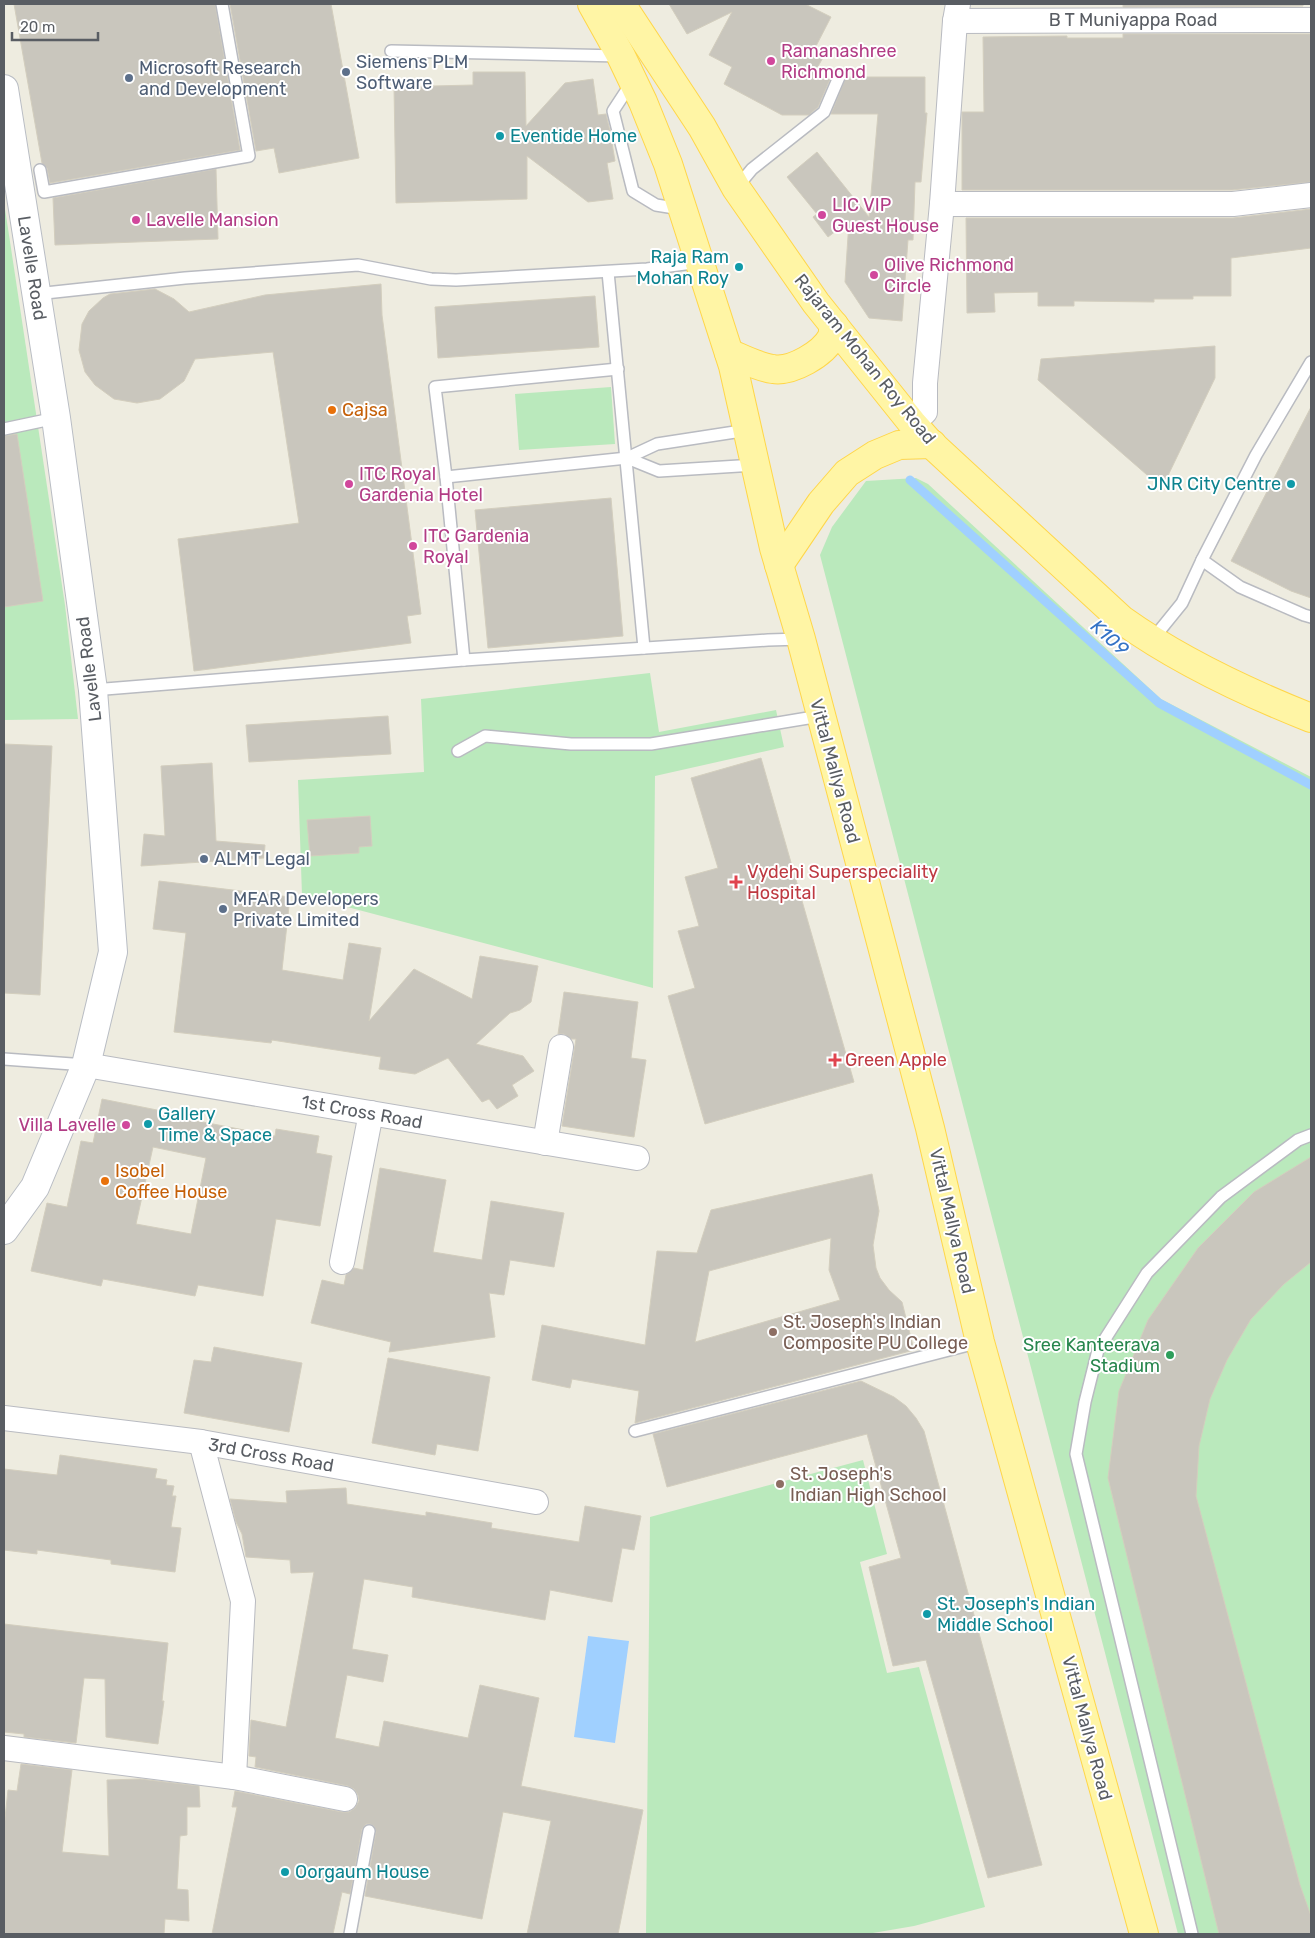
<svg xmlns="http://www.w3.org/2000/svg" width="1315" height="1938" viewBox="0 0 1315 1938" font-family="Rubik,sans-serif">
<rect width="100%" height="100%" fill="#eeece0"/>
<g fill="#bae9bc">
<polygon points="4,202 65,605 78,719 4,720"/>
<polygon points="611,387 615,444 519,450 515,394"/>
<polygon points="916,478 928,484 1161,699 1311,777 1311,1934 1178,1934 820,555 832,527 866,481"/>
<polygon points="650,673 659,732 776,710 784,747 655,776 653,988 302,895 298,780 424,772 421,699"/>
<polygon points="863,1460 887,1554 860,1562 887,1673 919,1667 985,1907 914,1926 867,1934 646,1934 650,1517"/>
</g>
<polygon fill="#a0d0ff" points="588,1636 629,1641 615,1743 574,1737"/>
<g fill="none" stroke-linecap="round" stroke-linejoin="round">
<polyline stroke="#a0d0ff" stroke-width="9" points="910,480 1159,703 1311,785"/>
</g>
<g fill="#c9c6bd" stroke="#d3cebe" fill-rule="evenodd">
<polygon points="14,4 215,4 240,150 50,183 47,168 42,163"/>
<polygon points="230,4 331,4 359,158 279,173 274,148 256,151"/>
<polygon points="669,4 805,4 831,17 815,48 825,54 812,77 831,77 818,107 809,115 782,115 724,84 732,67 709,55 732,12 687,34"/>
<polygon points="1123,4 1303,4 1303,6 1123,7"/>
<polygon points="1123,34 1311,34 1311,182 1232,190 962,190 962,112 984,112 983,37 1067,36 1067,38 1123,38"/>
<polygon points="473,72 525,72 526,126 565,83 593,79 598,115 606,114 610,131 615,161 607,163 613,199 588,202 527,156 527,199 396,203 394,87 473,85"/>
<polygon points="846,77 925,77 925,113 927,113 921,182 915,182 913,240 908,240 902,321 869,318 845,282 849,221 828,237 813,217 817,214 787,177 817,152 869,217 878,114 831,114"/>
<polygon points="216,169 218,239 55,245 53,198"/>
<polygon points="1311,209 1311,248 1231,258 1231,296 1193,296 1193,299 1154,299 1154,302 1074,301 1074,306 1038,306 1038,292 994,293 995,312 967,313 966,218 1233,218"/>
<polygon points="381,284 382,315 421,614 407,616 411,643 194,671 178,539 299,523 273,352 195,359 184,381 160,399 137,403 114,399 95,385 85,372 79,350 82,324 89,311 103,298 110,294 155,289 174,299 189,312 265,295"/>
<polygon points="595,296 599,347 438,358 435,307"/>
<polygon points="1215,346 1215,378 1162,488 1038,380 1041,359"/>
<polygon points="1311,407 1311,598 1291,591 1231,561"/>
<polygon points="17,434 43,601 4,607 4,436"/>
<polygon points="611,498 623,636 488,648 475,510"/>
<polygon points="388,716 391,754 249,762 246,725"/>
<polygon points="4,744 52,746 40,995 4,993"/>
<polygon points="761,758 854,1082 705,1124 668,996 695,988 678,931 699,926 685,877 718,868 691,778"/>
<polygon points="212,763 216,841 265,845 264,858 141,866 144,834 165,836 161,766"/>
<polygon points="370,816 372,846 359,847 359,853 310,856 307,820"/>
<polygon points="159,881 290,897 282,970 343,980 349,943 381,948 369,1021 414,969 472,999 480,956 538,966 531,1002 520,1010 510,1013 476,1044 523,1056 534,1071 512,1085 518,1096 497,1109 489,1099 482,1102 448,1058 415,1074 379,1069 381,1057 272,1040 271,1043 174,1032 186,933 153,929"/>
<polygon points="564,992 638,1002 631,1058 646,1060 634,1137 562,1126 576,1039 571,1039 564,1034 558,1034"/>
<path d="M102 1099 172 1113V1116L275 1136 276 1129 319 1136 316 1153 332 1156 320 1226 276 1219 263 1296 198 1285 195 1296 103 1279 101 1286 31 1271 47 1203 67 1207 81 1141 93 1143ZM153 1147 206 1158 191 1234 136 1224Z"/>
<polygon points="1311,1157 1311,1262 1284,1284 1251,1319 1227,1360 1210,1399 1199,1446 1196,1496 1300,1885 1311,1916 1311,1934 1219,1934 1108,1478 1119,1391 1148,1320 1198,1248 1254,1192"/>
<polygon points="380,1168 446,1180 433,1252 482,1260 491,1201 564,1213 554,1267 510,1260 504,1295 489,1293 495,1337 389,1352 391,1342 311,1323 322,1280 344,1285 346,1275 354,1268 363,1270"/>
<path d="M872 1174 879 1211 873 1245 876 1268 880 1278 889 1290 902 1302 914 1350 635 1423 639 1391 572 1379 570 1388 532 1380 542 1325 645 1345 657 1251 697 1253 711 1210ZM831 1238 829 1270 840 1300 695 1342 709 1271Z"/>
<polygon points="214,1347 302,1363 289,1432 184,1413 194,1360 211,1362"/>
<polygon points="388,1358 490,1377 478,1451 437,1444 435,1455 372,1443"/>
<polygon points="861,1381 894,1397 906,1406 916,1418 924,1431 1042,1865 988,1878 926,1660 893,1666 869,1567 901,1558 867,1434 667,1487 653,1434"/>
<polygon points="60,1455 157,1469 155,1478 167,1480 166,1485 174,1486 172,1496 176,1496 171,1527 181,1528 175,1572 111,1564 111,1560 37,1550 37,1554 4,1550 4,1469 57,1475"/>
<polygon points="346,1488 347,1504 426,1516 426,1512 492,1523 491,1528 579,1542 585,1506 641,1516 634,1550 622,1548 612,1602 550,1590 545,1620 412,1597 413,1587 364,1579 352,1649 388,1655 383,1682 347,1675 335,1738 379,1747 384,1721 468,1738 480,1685 539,1698 521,1786 643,1810 618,1934 527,1934 551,1821 503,1812 482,1919 365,1896 376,1832 374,1826 370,1824 366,1824 362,1829 350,1894 342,1892 333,1934 212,1934 237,1807 232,1807 235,1791 342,1812 349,1812 355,1808 359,1801 358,1795 354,1789 348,1786 255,1767 256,1757 249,1756 251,1720 286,1727 314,1572 291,1573 290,1560 246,1557 242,1534 236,1522 230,1499 287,1503 286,1491"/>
<polygon points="4,1624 168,1643 162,1701 164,1701 158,1744 106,1737 105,1679 84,1678 76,1743 24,1737 24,1734 4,1732"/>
<polygon points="21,1764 72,1770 62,1852 109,1856 107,1780 140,1779 199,1786 200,1807 187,1807 187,1835 180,1836 177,1889 188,1890 189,1921 165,1919 164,1934 4,1934 4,1827 8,1790 17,1791"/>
</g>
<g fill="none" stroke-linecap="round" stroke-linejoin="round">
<defs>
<g id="lane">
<polyline points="391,51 620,56"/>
<polyline points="632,82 613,111 633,191 656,205 681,209"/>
<polyline points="40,170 44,192 249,156 222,4"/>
<polyline points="737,187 752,169 824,112 839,77"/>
<polyline points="608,272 644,648"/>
<polyline points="36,294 185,278 358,265 431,279 456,280 647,269 700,262"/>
<polyline points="4,429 56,418"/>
<polyline points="627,458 659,471 755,465"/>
<polyline points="446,477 627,458 657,444 748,430"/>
<polyline points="1202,560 1240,587 1304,615 1311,617"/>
<polyline points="1152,640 1182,603 1202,560 1256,455 1311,362"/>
<polyline points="464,660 446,477 435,387 618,369"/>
<polyline points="93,690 464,660 768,640 801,639"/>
<polyline points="458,751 485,736 571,744 651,744 820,716"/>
<polyline points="4,1059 86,1065"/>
<polyline points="635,1431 980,1342"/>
<polyline points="350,1934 369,1831"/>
<polyline points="1192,1934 1076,1454 1085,1402 1098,1350 1147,1273 1221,1197 1298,1140 1311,1135"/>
</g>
<g id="street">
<polyline points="955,21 1311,20"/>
<polyline points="942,204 1233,204 1311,195"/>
<polyline points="912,423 925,412 925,383 942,204 955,21 958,4"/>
<polyline points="86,1065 637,1158"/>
<polyline points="545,1143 561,1047"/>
<polyline points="342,1262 371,1113"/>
<polyline points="4,1418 201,1442 536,1502"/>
<polyline points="201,1442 243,1601 234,1777"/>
<polyline points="4,1748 234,1777 345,1799"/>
</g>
<polyline id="secondary" points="4,89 56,418 93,690 113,952 86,1065 35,1187 4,1230"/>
<g id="primary">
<polyline points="592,4 621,56 643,102 668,164 733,366 774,548 801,639 930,1128 980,1342 1144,1934"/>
<path d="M621 4 702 127 736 188 816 303 912 423 928 441 1122 620C1178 660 1248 693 1311 718"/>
<path d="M729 353C743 359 758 367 773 369 792 372 823 354 832 337 833 334 833 329 834 325"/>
<polyline points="779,565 821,503 847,473 875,455 899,445 932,444"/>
</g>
</defs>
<use href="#lane" stroke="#b9bbc1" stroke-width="14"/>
<use href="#street" stroke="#b9bbc1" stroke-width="26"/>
<use href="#secondary" stroke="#b9bdc4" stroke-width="30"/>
<use href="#primary" stroke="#ffd649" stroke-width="30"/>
<use href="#lane" stroke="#fff" stroke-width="11"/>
<use href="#street" stroke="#fff" stroke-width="24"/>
<use href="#secondary" stroke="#fff" stroke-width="28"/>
<use href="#primary" stroke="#fff5a5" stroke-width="28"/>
</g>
<g fill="#d1479c" stroke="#fff" stroke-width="2">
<circle cx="771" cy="61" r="5"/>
<circle cx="822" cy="215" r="5"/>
<circle cx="136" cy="220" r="5"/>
<circle cx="874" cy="275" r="5"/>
<circle cx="349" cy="484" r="5"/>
<circle cx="413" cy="546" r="5"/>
<circle cx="126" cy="1125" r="5"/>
</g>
<g fill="#5c6f8a" stroke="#fff" stroke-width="2">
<circle cx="346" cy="72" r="5"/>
<circle cx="129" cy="78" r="5"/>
<circle cx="204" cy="859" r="5"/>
<circle cx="223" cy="909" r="5"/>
</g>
<g fill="#0f9aa8" stroke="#fff" stroke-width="2">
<circle cx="500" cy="136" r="5"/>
<circle cx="739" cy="267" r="5"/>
<circle cx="1291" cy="484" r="5"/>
<circle cx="148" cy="1124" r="5"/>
<circle cx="927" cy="1614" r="5"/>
<circle cx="285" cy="1872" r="5"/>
</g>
<g fill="#e8710a" stroke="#fff" stroke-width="2">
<circle cx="332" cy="410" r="5"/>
<circle cx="105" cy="1181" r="5"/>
</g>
<g fill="#e0444e" stroke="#fff" stroke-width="2">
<path d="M733.5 874.5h5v5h5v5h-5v5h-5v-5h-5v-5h5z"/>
<path d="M832.5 1052.5h5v5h5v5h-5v5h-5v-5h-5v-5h5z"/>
</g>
<g fill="#8d6e63" stroke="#fff" stroke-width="2">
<circle cx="773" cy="1332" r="5"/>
<circle cx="780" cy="1484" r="5"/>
</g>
<circle fill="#2e9e5b" stroke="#fff" stroke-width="2" cx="1170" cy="1355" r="5"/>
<g text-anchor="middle" stroke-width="4" stroke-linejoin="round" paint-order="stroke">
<g font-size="18" fill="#595d63" stroke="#fff">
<text x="1133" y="26">B T Muniyappa Road</text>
<text transform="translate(32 268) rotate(81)" y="6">Lavelle Road</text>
<text transform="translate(865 359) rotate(51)" y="6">Rajaram Mohan Roy Road</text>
<text transform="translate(89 669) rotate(-97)" y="6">Lavelle Road</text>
<text transform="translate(835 771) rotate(75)" y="6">Vittal Mallya Road</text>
<text transform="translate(362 1112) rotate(10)" y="6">1st Cross Road</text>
<text transform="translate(952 1221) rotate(77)" y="6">Vittal Mallya Road</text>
<text transform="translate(271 1455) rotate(10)" y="6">3rd Cross Road</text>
<text transform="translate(1087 1728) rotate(75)" y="6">Vittal Mallya Road</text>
</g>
<g font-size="18" fill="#b23c85" stroke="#fff" text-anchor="start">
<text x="781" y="57">Ramanashree<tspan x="781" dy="21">Richmond</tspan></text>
<text x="832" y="211">LIC VIP<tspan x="832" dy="21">Guest House</tspan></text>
<text x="146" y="226">Lavelle Mansion</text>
<text x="884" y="271">Olive Richmond<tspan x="884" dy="21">Circle</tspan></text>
<text x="359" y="480">ITC Royal<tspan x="359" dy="21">Gardenia Hotel</tspan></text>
<text x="423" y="542">ITC Gardenia<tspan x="423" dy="21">Royal</tspan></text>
<text x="116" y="1131" text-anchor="end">Villa Lavelle</text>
</g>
<g font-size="18" fill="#4e5e75" stroke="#fff" text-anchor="start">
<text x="356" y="68">Siemens PLM<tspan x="356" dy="21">Software</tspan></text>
<text x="139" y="74">Microsoft Research<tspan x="139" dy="21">and Development</tspan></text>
<text x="214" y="865">ALMT Legal</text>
<text x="233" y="905">MFAR Developers<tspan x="233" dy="21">Private Limited</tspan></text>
</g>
<g font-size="18" fill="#0d838f" stroke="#fff" text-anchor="start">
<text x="510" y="142">Eventide Home</text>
<text x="729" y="263" text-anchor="end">Raja Ram<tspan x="729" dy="21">Mohan Roy</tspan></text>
<text x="1281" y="490" text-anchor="end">JNR City Centre</text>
<text x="158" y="1120">Gallery<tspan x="158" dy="21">Time &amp; Space</tspan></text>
<text x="937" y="1610">St. Joseph's Indian<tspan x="937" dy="21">Middle School</tspan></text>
<text x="295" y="1878">Oorgaum House</text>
</g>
<g font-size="18" fill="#c56008" stroke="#fff" text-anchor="start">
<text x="342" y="416">Cajsa</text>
<text x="115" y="1177">Isobel<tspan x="115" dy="21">Coffee House</tspan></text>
</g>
<g font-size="18" fill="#be3a42" stroke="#fff" text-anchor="start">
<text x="747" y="878">Vydehi Superspeciality<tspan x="747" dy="21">Hospital</tspan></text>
<text x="845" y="1066">Green Apple</text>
</g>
<g font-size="18" fill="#785e54" stroke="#fff" text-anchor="start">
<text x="783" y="1328">St. Joseph's Indian<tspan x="783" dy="21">Composite PU College</tspan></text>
<text x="790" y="1480">St. Joseph's<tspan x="790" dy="21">Indian High School</tspan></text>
</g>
<g font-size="18" fill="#27864d" stroke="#fff" text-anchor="end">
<text x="1160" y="1351">Sree Kanteerava<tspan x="1160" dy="21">Stadium</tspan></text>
</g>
<g font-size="19" font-style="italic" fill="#3473c6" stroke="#fff">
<text transform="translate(1110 637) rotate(42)" y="7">K109</text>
</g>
</g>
<rect width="1315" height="1938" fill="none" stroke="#595d63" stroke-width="10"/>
<path d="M12 32v8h86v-8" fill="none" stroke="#595d63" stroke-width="2.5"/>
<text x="20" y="32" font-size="15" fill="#595d63" stroke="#ffffff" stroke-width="4" paint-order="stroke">20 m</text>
</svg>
